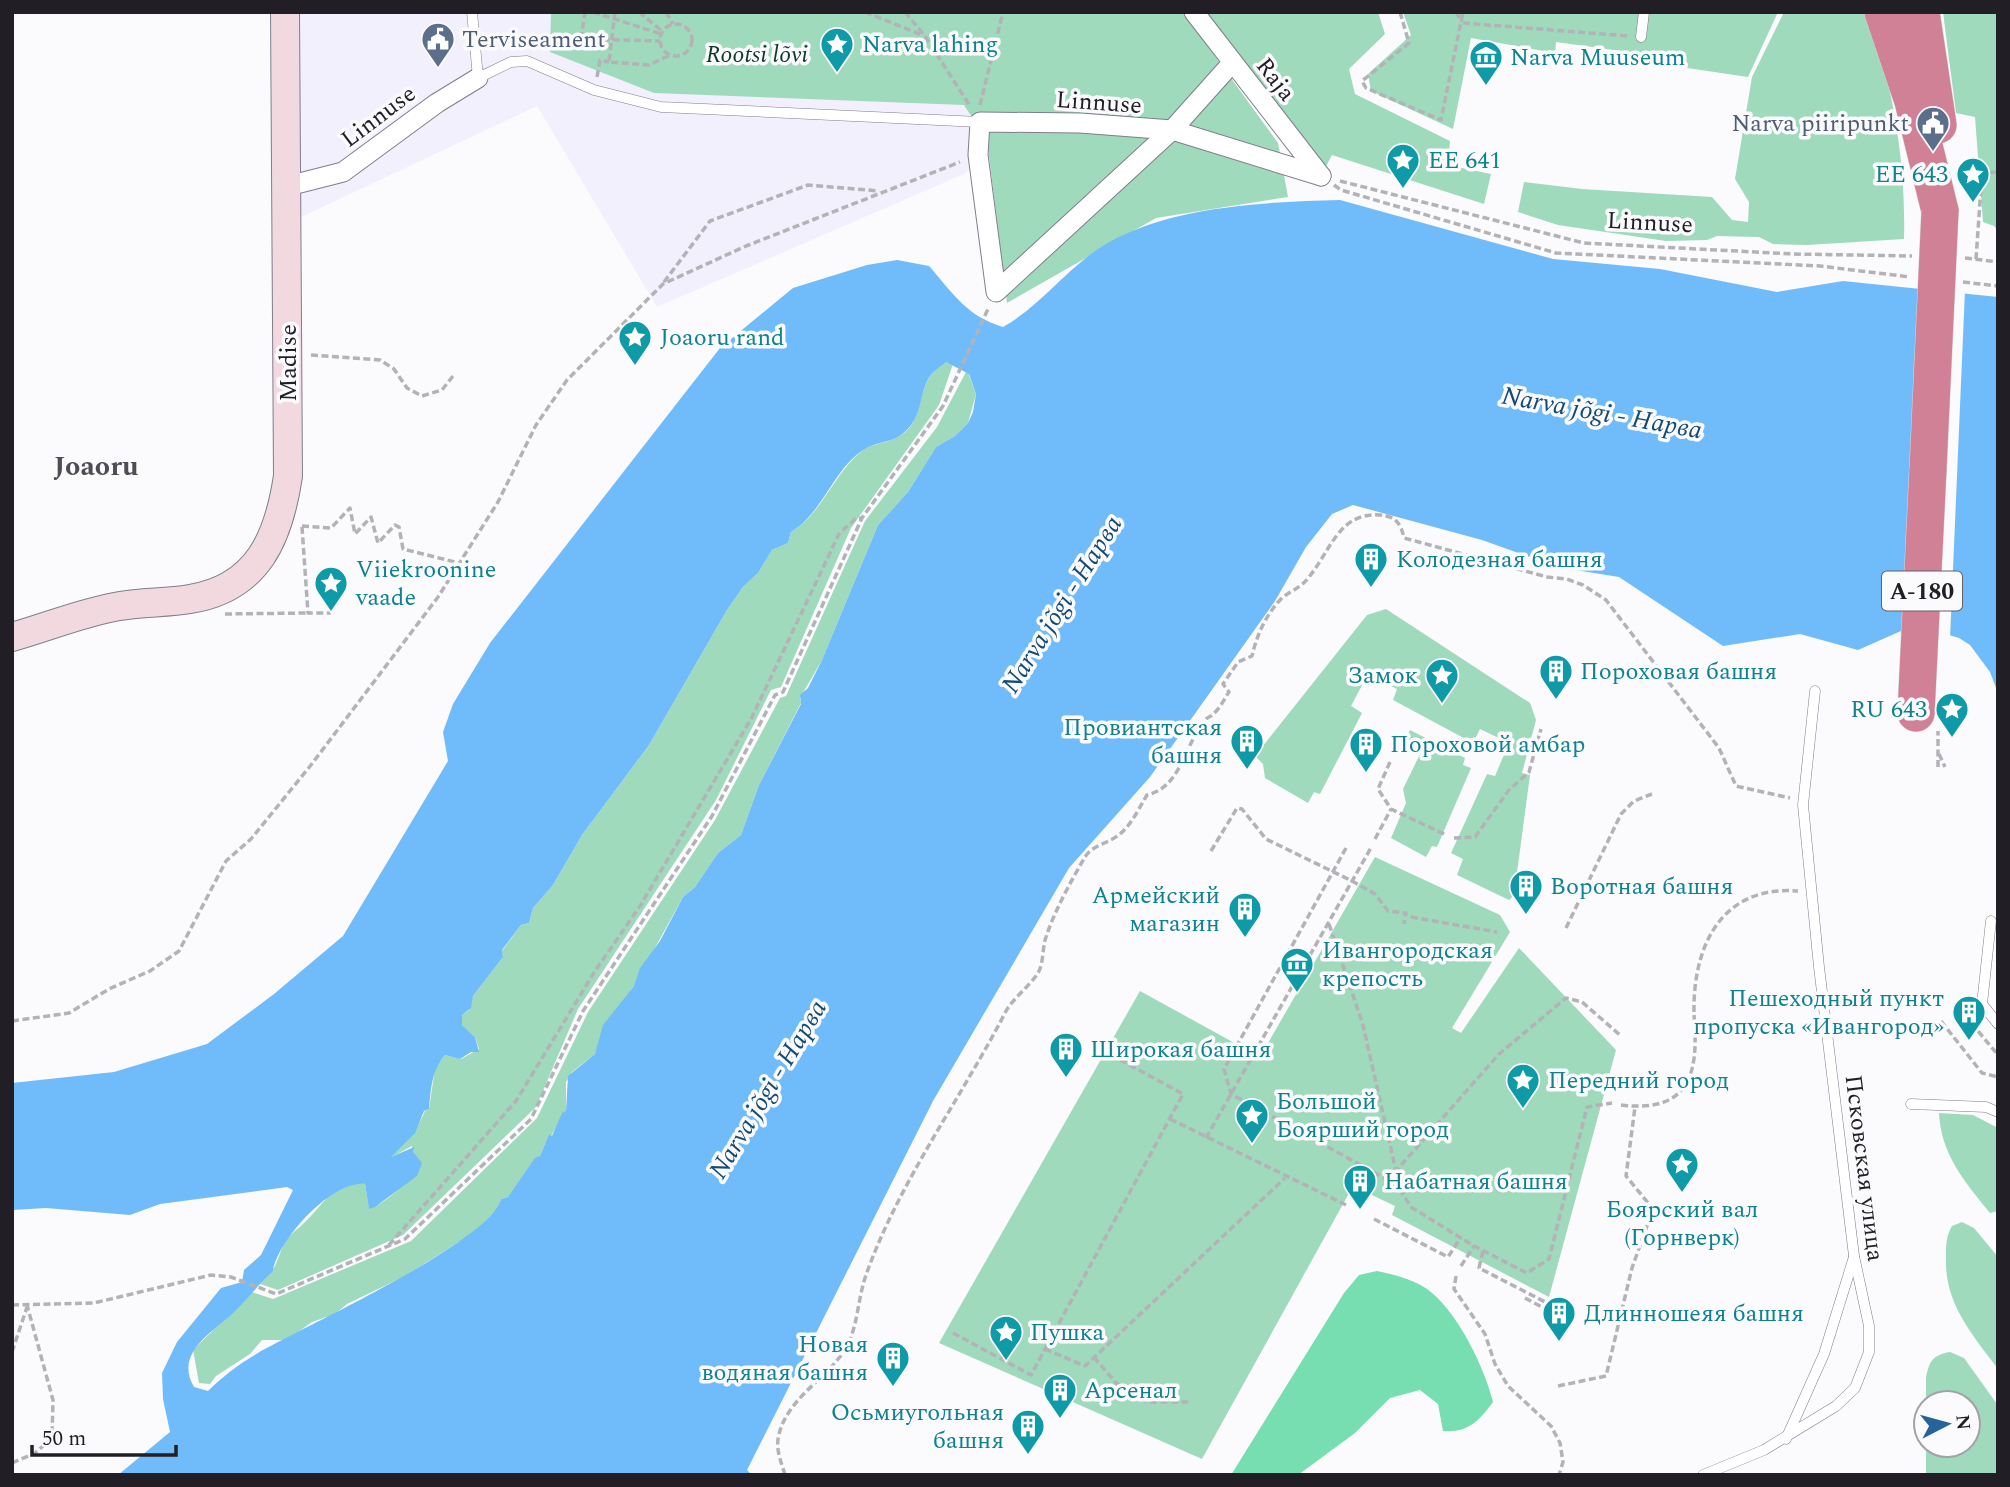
<svg xmlns="http://www.w3.org/2000/svg" width="2010" height="1487" viewBox="0 0 2010 1487" font-family="Spectral,serif">
<rect width="100%" height="100%" fill="#fbfafd"/>
<polygon fill="#f3f0fd" points="295,12 1142,12 964,174 657,307 537,106 297,219"/>
<g fill="#9fdabd" fill-rule="evenodd">
<polygon points="551,12 1183,12 1278,143 1288,197 1156,218 1007,303 987,140 964,105 654,93 550,52"/>
<polygon points="1194,12 1378,12 1385,34 1349,69 1355,94 1450,141 1448,165 1491,174 1484,204 1332,155 1321,176"/>
<polygon points="1403,12 1778,12 1748,77 1620,58 1621,51 1556,42 1555,53 1471,38 1453,129 1371,91 1368,74 1411,35"/>
<path d="M1784 12H1868C1893 86 1906 162 1904 239L1807 245 1773 244 1759 237 1717 236 1707 240 1666 241 1558 225 1518 212 1524 182 1582 189 1712 197 1732 220 1748 222 1749 202 1735 179 1752 77Z"/>
<polygon points="1943,12 1998,12 1998,231 1994,226 1983,222 1975,117 1956,113"/>
<path d="M946 362 953 364 939 405 851 528 781 687 771 690 716 800 578 1009 536 1107 403 1235 278 1290 260 1284C264 1279 268 1276 271 1272 277 1265 280 1251 285 1242 291 1233 297 1230 304 1223 324 1205 333 1180 365 1184L369 1208C384 1206 402 1184 417 1176L412 1146 390 1158C407 1137 413 1138 425 1111L429 1109 435 1068 445 1055 461 1059 479 1049 475 1037 462 1025V1015L469 1010 473 996 503 957 502 951 521 925 529 923 533 908 553 885 582 835 649 745 727 610 743 587 758 573 772 550 788 543 791 532C823 513 833 474 862 451 877 440 895 445 910 427 921 412 920 391 930 376 933 371 941 366 946 362Z"/>
<polygon points="967,370 976,394 968,423 955,436 936,447 908,492 878,525 822,660 800,698 801,703 759,785 741,835 718,853 695,887 683,897 634,986 606,1024 595,1054 572,1072 566,1082 566,1111 551,1136 549,1134 540,1156 508,1197 501,1199 499,1207 475,1232 403,1277 347,1304 335,1314 312,1322 287,1340 262,1340 250,1354 216,1376 210,1384 199,1383 193,1350 252,1292 273,1299 411,1241 537,1118 588,1012 715,820 780,698 786,696 865,521 937,427"/>
<polygon points="1386,609 1530,703 1536,720 1522,773 1530,775 1514,895 1509,900 1457,875 1463,859 1451,853 1487,774 1495,776 1509,743 1480,729 1473,743 1393,700 1397,689 1368,674 1351,706 1362,713 1320,794 1314,792 1308,803 1265,778 1263,764 1255,756 1367,615"/>
<polygon points="1410,730 1465,758 1463,765 1471,768 1437,847 1432,846 1426,857 1391,838 1406,803 1403,789 1423,748 1406,738"/>
<polygon points="1375,857 1500,915 1510,932 1452,1028 1461,1033 1519,948 1616,1050 1549,1297 1392,1215 1395,1206 1353,1186 1202,1459 939,1343 1140,991 1260,1057"/>
<path d="M1939 1113 1973 1115 1998 1128V1211L1990 1213C1965 1182 1941 1155 1939 1113Z"/>
<path d="M1962 1222 1974 1228 1998 1257V1369C1972 1334 1944 1303 1946 1257 1946 1245 1946 1236 1952 1226Z"/>
<path d="M1950 1352 1964 1358 1997 1404 1998 1475H1926V1378C1929 1361 1933 1355 1950 1352ZM1926 1403H1968V1445H1926Z"/>
</g>
<path fill="#76deb0" d="M1377 1271C1395 1275 1418 1280 1432 1293 1459 1315 1485 1369 1493 1402 1479 1421 1468 1433 1443 1431L1438 1404 1420 1390 1390 1398 1355 1433 1298 1475H1231L1344 1293 1359 1275Z"/>
<path fill="#70bbfa" fill-rule="evenodd" d="M1340 200 1553 259 1660 269 1777 292 1843 281 1998 297V693L1990 672 1970 645 1959 638 1939 632 1901 631 1858 650 1800 634 1723 646 1619 577 1557 567 1482 540 1353 505 1332 514 1306 547 1275 601 1150 777 1069 868 933 1101 747 1470 752 1475H118L170 1432 163 1399 162 1373 177 1342 221 1288 242 1282 244 1270 261 1255 293 1190 287 1187 160 1204 130 1215 46 1208 12 1210V1083L114 1072 207 1044 274 994 343 936 448 761 443 732 453 704 490 643 720 348 793 288 867 265 897 260 929 266C953 293 966 316 1003 327 1039 307 1064 272 1098 249 1163 206 1264 202 1340 200ZM946 362 969 374 976 394 973 412 968 423 955 436 936 447 908 492 878 525 822 660 808 688 800 695 801 704 759 785 741 835 718 853 695 887 683 897 660 941 640 968 634 986 603 1025 595 1054 568 1076 566 1111 562 1113 552 1136 549 1134 540 1156 535 1158 508 1197 501 1199C492 1241 301 1328 258 1353 240 1363 222 1377 208 1391L194 1387C173 1351 216 1331 236 1310 249 1297 260 1283 273 1271 278 1240 332 1180 365 1184L369 1209 375 1207 417 1176 422 1163 413 1152 414 1147 391 1157 415 1133 424 1111 429 1109C431 1090 431 1071 445 1055L460 1059 471 1052H479L475 1037 462 1025V1015L471 1008 473 996 503 957 502 950 521 925 529 923 533 908 553 885 582 835 649 745 727 610 743 587 758 573 772 550 788 543 791 532C824 512 834 467 865 449 882 439 896 445 911 425 922 411 920 391 930 376 933 371 942 366 946 362Z"/>
<polygon fill="#fbfafd" points="1918,286 1965,290 1950,639 1903,634"/>
<g fill="none" stroke-linecap="round" stroke-linejoin="round">
<defs>
<g id="lane">
<polyline points="472,12 478,78 511,62 527,61 594,90 661,107 980,122"/>
<polyline points="1641,37 1644,12"/>
<polyline points="1991,921 1982,1004 1998,1024"/>
<polyline points="1911,1104 1986,1107 1998,1112"/>
<polyline points="1786,1439 1824,1354 1854,1257"/>
<polyline points="1703,1475 1764,1450 1836,1406 1855,1388 1869,1352 1869,1326 1854,1256 1819,967 1803,805 1815,691"/>
</g>
<g id="street">
<polyline points="1194,12 1321,176"/>
<polyline points="1232,63 1172,130 996,292 978,155 980,122 1080,123 1172,130 1321,176"/>
<polyline points="288,186 343,172 437,103 478,78"/>
</g>
<path id="secondary" d="M12 637C48 627 83 612 120 606 143 602 167 603 190 599 259 588 279 536 288 476L285 12"/>
<g id="highway">
<polyline points="1883,12 1913,101 1940,211"/>
<polyline points="1921,12 1938,125"/>
<polyline points="1916,713 1928,469"/>
</g>
</defs>
<use href="#lane" stroke="#817d8a" stroke-width="11"/>
<use href="#street" stroke="#817d8a" stroke-width="21"/>
<use href="#secondary" stroke="#817d8a" stroke-width="30"/>
<use href="#highway" stroke="#d7d7d8" stroke-width="38"/>
<g stroke="#b3b2b6" stroke-width="3.5" stroke-dasharray="7 3.5" stroke-linecap="butt">
<polyline points="593,12 661,34"/>
<polyline points="615,12 609,62 649,65 670,55"/>
<polyline points="639,12 662,31"/>
<polyline points="666,12 673,24"/>
<polyline points="865,12 922,35"/>
<polyline points="905,12 925,36 970,106"/>
<polyline points="1400,12 1409,43 1362,81 1366,88 1441,120 1463,12"/>
<polyline points="1456,12 1462,22"/>
<polyline points="1463,23 1628,36"/>
<circle cx="676" cy="40" r="16"/>
<polyline points="550,38 660,41"/>
<polyline points="581,39 585,12"/>
<polyline points="597,77 600,60 609,62"/>
<polyline points="980,105 1003,12"/>
<polyline points="1340,181 1584,243 1793,254 1912,256"/>
<polyline points="1334,185 1341,190 1556,253 1820,266 1910,277"/>
<polyline points="1965,258 1998,262"/>
<polyline points="1976,259 1982,173 1998,172"/>
<polyline points="664,282 710,221 808,185 879,191"/>
<polyline points="1963,282 1998,286"/>
<polyline points="311,355 380,360 394,369 407,388 422,396 442,390 453,376"/>
<polyline points="302,526 331,528 350,508 355,534 371,517 378,543 395,525 399,527 403,549 459,563"/>
<polyline points="302,527 308,613 331,613"/>
<polyline points="225,614 308,613"/>
<polyline points="1939,754 1945,767"/>
<polyline points="1390,762 1378,789 1391,809 1444,834"/>
<polyline points="1938,767 1938,731"/>
<polyline points="1454,838 1475,837 1509,790 1529,772 1541,729"/>
<polyline points="1375,839 1391,809"/>
<polyline points="1346,848 1224,1069 1231,1094 1397,1185 1411,1207 1474,1246 1527,1273 1549,1259 1587,1107 1612,1103"/>
<polyline points="1211,851 1237,808 1242,809 1266,839 1352,881 1375,894 1388,911 1406,913 1404,924"/>
<polyline points="1411,917 1497,932"/>
<polyline points="1329,924 1363,1025 1396,1171"/>
<polyline points="1566,928 1621,814 1634,801 1652,794"/>
<polyline points="1958,1007 1998,1055"/>
<path d="M1694 1012C1693 944 1723 885 1798 891"/>
<polyline points="12,1021 69,1013 109,989 150,971 179,951 226,861 251,839 311,765 438,597 498,502 536,425 567,380 663,284 746,246 960,162"/>
<polyline points="1941,1021 1982,1073 1998,1077"/>
<path d="M1621 1105C1690 1113 1699 1074 1694 1015"/>
<polyline points="1170,1119 1346,1205"/>
<polyline points="1206,1138 1372,846"/>
<polyline points="1397,1184 1396,1171 1499,1054 1566,998 1582,1002 1620,1035"/>
<polyline points="1374,1219 1448,1257 1461,1237"/>
<polyline points="389,1245 516,1101 595,971 640,906 751,719 839,534 855,519 862,518"/>
<polyline points="1483,1251 1479,1268 1551,1305 1559,1316"/>
<polyline points="1461,1266 1474,1246"/>
<polyline points="1456,1276 1454,1289 1485,1334 1495,1364 1508,1386 1551,1426 1560,1443 1563,1462 1559,1475"/>
<polyline points="1525,1298 1557,1315"/>
<polyline points="12,1305 94,1303 211,1275 231,1277 276,1294 405,1239 531,1119 583,1011 712,816 775,695 783,692 862,518 943,406 988,309"/>
<polyline points="953,1333 1031,1375 1183,1094 1104,1051"/>
<polyline points="1045,1349 1085,1366 1285,1178"/>
<polyline points="12,1352 27,1307"/>
<polyline points="1094,1357 1116,1383 1147,1402 1188,1402"/>
<polyline points="1558,1386 1606,1376 1632,1268 1653,1209 1626,1176 1635,1107"/>
<polyline points="12,1463 35,1453 52,1438 53,1400 27,1305"/>
<path d="M785 1475C781 1461 775 1449 779 1434 790 1392 837 1375 851 1337 858 1318 859 1295 866 1275 899 1182 960 1100 1005 1013 1012 999 1029 987 1038 973 1044 963 1042 948 1046 937 1055 910 1071 881 1085 857 1092 845 1110 843 1120 834 1132 824 1139 808 1147 795 1182 787 1185 743 1205 720 1207 717 1211 717 1213 714 1220 709 1224 699 1229 692L1223 684 1238 662 1252 656C1257 635 1265 616 1281 599 1289 591 1299 590 1309 577 1331 550 1339 512 1380 515 1396 516 1401 524 1404 538L1547 577 1567 579 1583 585 1606 600 1719 748 1736 786 1790 798"/>
</g>
<use href="#lane" stroke="#fff" stroke-width="10"/>
<use href="#street" stroke="#fff" stroke-width="19"/>
<use href="#secondary" stroke="#f1d9df" stroke-width="28"/>
<use href="#highway" stroke="#d18195" stroke-width="37"/>
<defs>
<polyline id="highway-bridge" points="1928,469 1940,211"/>
</defs>
<use href="#highway-bridge" stroke="#d7d7d8" stroke-width="38" stroke-linecap="butt"/>
<use href="#highway-bridge" stroke="#d18195" stroke-width="37"/>
</g>
<defs>
<symbol id="civic-pin" viewBox="-11 -11 22 30"><path d="M0 17L-7.5 6A9.5 9.5 0 1 1 7.5 6Z" fill="#5c6f8a" stroke="#fbfafd"/><path d="M-.6-6.5H3V-4.5H.6V-3L4-1V1h2V6H-6V1h2V-1L-.6-3ZM-1.2 2.5V6h2.4V2.5Z" fill="#fff"/></symbol>
<symbol id="sight-pin" viewBox="-11 -11 22 30"><path d="M0 17L-7.5 6A9.5 9.5 0 1 1 7.5 6Z" fill="#0f9aa8" stroke="#fbfafd"/><path d="M0-6L1.8-2.2L6-1.7L2.9 1.2L3.7 5.4L0 3.3L-3.7 5.4L-2.9 1.2L-6-1.7L-1.8-2.2Z" fill="#fff"/></symbol>
<symbol id="museum-pin" viewBox="-11 -11 22 30"><path d="M0 17L-7.5 6A9.5 9.5 0 1 1 7.5 6Z" fill="#0f9aa8" stroke="#fbfafd"/><path d="M0-6L6-3V-2H-6V-3ZM-5-1h2V3h-2ZM-1-1h2V3h-2ZM3-1h2V3H3ZM-6 4H6V6H-6Z" fill="#fff"/></symbol>
<symbol id="building-pin" viewBox="-11 -11 22 30"><path d="M0 17L-7.5 6A9.5 9.5 0 1 1 7.5 6Z" fill="#0f9aa8" stroke="#fbfafd"/><path d="M-4-6H4V6H1V3H-1V6H-4ZM-2.5-4.3h1.7v1.8h-1.7ZM.8-4.3h1.7v1.8H.8ZM-2.5-1h1.7V.8h-1.7ZM.8-1h1.7V.8H.8Z" fill="#fff"/></symbol>
</defs>
<g fill-rule="evenodd">
<use href="#civic-pin" x="419" y="20" width="38" height="52"/>
<use href="#sight-pin" x="818" y="25" width="38" height="52"/>
<use href="#museum-pin" x="1467" y="38" width="38" height="52"/>
<use href="#civic-pin" x="1914" y="104" width="38" height="52"/>
<use href="#sight-pin" x="1384" y="141" width="38" height="52"/>
<use href="#sight-pin" x="1954" y="155" width="38" height="52"/>
<use href="#sight-pin" x="616" y="318" width="38" height="52"/>
<use href="#building-pin" x="1352" y="540" width="38" height="52"/>
<use href="#sight-pin" x="312" y="564" width="38" height="52"/>
<use href="#building-pin" x="1537" y="652" width="38" height="52"/>
<use href="#sight-pin" x="1423" y="656" width="38" height="52"/>
<use href="#sight-pin" x="1933" y="690" width="38" height="52"/>
<use href="#building-pin" x="1228" y="722" width="38" height="52"/>
<use href="#building-pin" x="1347" y="725" width="38" height="52"/>
<use href="#building-pin" x="1507" y="867" width="38" height="52"/>
<use href="#building-pin" x="1226" y="890" width="38" height="52"/>
<use href="#museum-pin" x="1278" y="945" width="38" height="52"/>
<use href="#building-pin" x="1950" y="993" width="38" height="52"/>
<use href="#building-pin" x="1047" y="1030" width="38" height="52"/>
<use href="#sight-pin" x="1504" y="1061" width="38" height="52"/>
<use href="#sight-pin" x="1233" y="1096" width="38" height="52"/>
<use href="#sight-pin" x="1663" y="1145" width="38" height="52"/>
<use href="#building-pin" x="1341" y="1162" width="38" height="52"/>
<use href="#building-pin" x="1540" y="1294" width="38" height="52"/>
<use href="#sight-pin" x="987" y="1313" width="38" height="52"/>
<use href="#building-pin" x="874" y="1339" width="38" height="52"/>
<use href="#building-pin" x="1041" y="1371" width="38" height="52"/>
<use href="#building-pin" x="1009" y="1407" width="38" height="52"/>
</g>
<g text-anchor="middle" stroke-width="7" stroke-linejoin="round" paint-order="stroke">
<rect fill="#fbfafd" stroke="#626166" stroke-width="2" x="1882" y="571.5" width="80" height="39" rx="5"/>
<g font-size="23" font-weight="bold" fill="#211f25">
<text x="1922" y="599">А-180</text>
</g>
<g font-size="24" fill="#4e5e75" stroke="#fbfafd" text-anchor="start">
<text x="462" y="47">Terviseament</text>
<text x="1909" y="131" text-anchor="end">Narva piiripunkt</text>
</g>
<g font-size="24" fill="#0d838f" stroke="#fbfafd" text-anchor="start">
<text x="862" y="52">Narva lahing</text>
<text x="1510" y="65">Narva Muuseum</text>
<text x="1428" y="168">EE 641</text>
<text x="1948" y="182" text-anchor="end">EE 643</text>
<text x="660" y="345">Joaoru rand</text>
<text x="1396" y="567">Колодезная башня</text>
<text x="356" y="577">Viiekroonine<tspan x="356" dy="28">vaade</tspan></text>
<text x="1580" y="679">Пороховая башня</text>
<text x="1418" y="683" text-anchor="end">Замок</text>
<text x="1927" y="717" text-anchor="end">RU 643</text>
<text x="1222" y="735" text-anchor="end">Провиантская<tspan x="1222" dy="28">башня</tspan></text>
<text x="1390" y="752">Пороховой амбар</text>
<text x="1550" y="894">Воротная башня</text>
<text x="1220" y="903" text-anchor="end">Армейский<tspan x="1220" dy="28">магазин</tspan></text>
<text x="1322" y="958">Ивангородская<tspan x="1322" dy="28">крепость</tspan></text>
<text x="1944" y="1006" text-anchor="end">Пешеходный пункт<tspan x="1944" dy="28">пропуска «Ивангород»</tspan></text>
<text x="1090" y="1057">Широкая башня</text>
<text x="1548" y="1088">Передний город</text>
<text x="1276" y="1109">Большой<tspan x="1276" dy="28">Боярший город</tspan></text>
<text x="1384" y="1189">Набатная башня</text>
<text x="1682" y="1217" text-anchor="middle">Боярский вал<tspan x="1682" dy="28">(Горнверк)</tspan></text>
<text x="1584" y="1321">Длинношеяя башня</text>
<text x="1030" y="1340">Пушка</text>
<text x="868" y="1352" text-anchor="end">Новая<tspan x="868" dy="28">водяная башня</tspan></text>
<text x="1084" y="1398">Арсенал</text>
<text x="1004" y="1420" text-anchor="end">Осьмиугольная<tspan x="1004" dy="28">башня</tspan></text>
</g>
<g font-size="24" font-style="italic" fill="#0d3b29" stroke="#fbfafd">
<text x="757" y="62">Rootsi lõvi</text>
</g>
<g font-size="24" fill="#211f25" stroke="#fbfafd">
<text transform="translate(1276 79) rotate(52)" y="8">Raja</text>
<text transform="translate(1099 102) rotate(4)" y="8">Linnuse</text>
<text transform="translate(378 116) rotate(-37)" y="8">Linnuse</text>
<text transform="translate(1650 222) rotate(3)" y="8">Linnuse</text>
<text transform="translate(288 363) rotate(-90)" y="8">Madise</text>
<text transform="translate(1865 1168) rotate(83)" y="8">Псковская улица</text>
</g>
<g font-size="26" font-style="italic" fill="#144b74" stroke="#fbfafd">
<text transform="translate(1602 412) rotate(10)" y="9">Narva jõgi - Нарва</text>
<text transform="translate(1061 604) rotate(-58)" y="9">Narva jõgi - Нарва</text>
<text transform="translate(767 1089) rotate(-59)" y="9">Narva jõgi - Нарва</text>
</g>
<g font-size="28" font-weight="bold" fill="#4f4c57" stroke="#fbfafd">
<text x="96" y="475">Joaoru</text>
</g>
</g>
<rect width="2010" height="1487" fill="none" stroke="#211f25" stroke-width="28"/>
<g transform="translate(1947 1424) rotate(84)"><circle r="33" fill="#fbfafd" stroke="#a4a2a7" stroke-width="2"/>
<path d="M0-5L12 26L0 18L-12 26Z" fill="#25639a"/>
<text y="-10" font-size="19" font-weight="bold" text-anchor="middle" fill="#211f25">N</text>
</g>
<path d="M32 1445v10h144v-10" fill="none" stroke="#211f25" stroke-width="3.5"/>
<text x="42" y="1445" font-size="21" fill="#211f25" stroke="#fbfafd" stroke-width="5" paint-order="stroke">50 m</text>
</svg>
